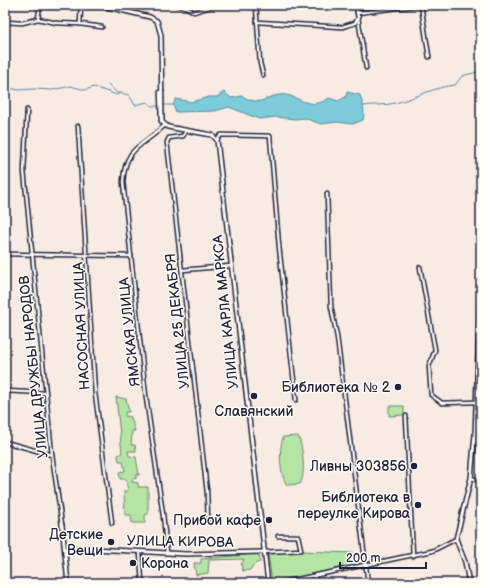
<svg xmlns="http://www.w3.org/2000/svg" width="486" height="588" viewBox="0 0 486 588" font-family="'Balsamiq Sans',sans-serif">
<rect width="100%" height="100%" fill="#f7ebe4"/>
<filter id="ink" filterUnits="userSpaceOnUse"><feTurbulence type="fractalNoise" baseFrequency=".025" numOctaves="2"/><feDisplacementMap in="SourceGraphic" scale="8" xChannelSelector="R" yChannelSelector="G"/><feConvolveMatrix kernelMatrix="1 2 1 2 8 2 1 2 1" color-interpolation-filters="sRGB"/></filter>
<g filter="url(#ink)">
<g fill="#b5e5a4" stroke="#6c8470">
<polygon points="116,397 126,399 129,412 125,412 125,416 131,417 135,431 132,431 131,445 135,445 136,451 128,451 129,456 136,457 139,475 136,475 136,479 133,478 132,482 138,483 138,487 148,487 148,514 145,515 145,523 132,523 131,515 125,515 124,491 128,491 126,479 120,479 119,472 125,471 123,461 119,461 118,455 122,453"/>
<polygon points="389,406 404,406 404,415 389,416"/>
<path d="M298 436C303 446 306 475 300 484L287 485C279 474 279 450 283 437Z"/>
<polygon points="301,551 354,553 354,561 361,560 362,564 272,582 268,553"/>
<polygon points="255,554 259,555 260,562 254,564 250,570 243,571 241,565 244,559 209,560 208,573 196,575 194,563 201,563 201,559"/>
</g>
<path fill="#7dccda" stroke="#59889a" d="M224 92 231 98 242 96C263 107 260 98 279 95 296 92 308 113 329 98L338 101 346 97 347 92 360 95C363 104 365 111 363 120L353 124 337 122 321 124 304 118 295 119 276 117 259 119 229 107 215 111 176 112 173 105 176 99 191 102 209 97H217Z"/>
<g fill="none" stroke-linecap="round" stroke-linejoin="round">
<g stroke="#59889a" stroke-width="1">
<polyline points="107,83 117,93 120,93"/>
<polyline points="5,87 18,90 34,89 52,90 71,86 85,90 94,87 117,95 120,93 129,95 135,105 147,102 152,106 159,106"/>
<polyline points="162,105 173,105"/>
<path d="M363 106C373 104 384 106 395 103 416 98 434 87 455 85L462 76 481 71"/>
</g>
<polyline stroke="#ccc3c2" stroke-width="2.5" stroke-dasharray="2.5 1" stroke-linecap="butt" points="162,95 164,99 163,123"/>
<defs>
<g id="minor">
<polyline points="81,5 80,24 102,27"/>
<polyline points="176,5 186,7 194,12 210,7 211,5"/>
<polyline points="256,5 260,63 263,75"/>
<polyline points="356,5 366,68"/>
<polyline points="421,5 429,57"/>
<polyline points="357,13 421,5"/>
<polyline points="38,19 40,5"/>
<polyline points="5,22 22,23 38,19 57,23 80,24"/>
<polyline points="257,22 342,27 355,23 359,17"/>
<polyline points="27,110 24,171 52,455 62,525"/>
<polyline points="161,121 160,92 162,91"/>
<path d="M165 125C142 147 125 146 123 182L146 397 163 515 167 553"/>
<polyline points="78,126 95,393 112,523"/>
<polyline points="186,131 183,136 169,138 167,142 207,492 208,522"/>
<polyline points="217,140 221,135 270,136 279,246 296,400"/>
<polyline points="327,194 331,306 337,337 368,583"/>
<polyline points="5,254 131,256"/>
<polyline points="420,267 435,350 429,366 431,395 442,403 476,402"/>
<polyline points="182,270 231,266"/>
<polyline points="5,391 45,393"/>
<polyline points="406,416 413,556"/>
<polyline points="5,442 52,455"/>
<polyline points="471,478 481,481"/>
<polyline points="140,552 142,583"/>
<polyline points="264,552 301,550 298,536 278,536"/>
<polyline points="314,576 317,583"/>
<polyline points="279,583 432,551 456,539"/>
</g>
<g id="tertiary">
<polyline points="99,5 150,17 157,21 161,35 162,122 168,127 212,135 217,140 268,583"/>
<polyline points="62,525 68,583"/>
<polyline points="65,554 75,548 186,554 263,552"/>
<polyline points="469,583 465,562 456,539 471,478 475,434 481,272"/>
</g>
</defs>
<use href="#minor" stroke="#22223b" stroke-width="5.5"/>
<use href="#tertiary" stroke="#22223b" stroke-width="6"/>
<use href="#minor" stroke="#fdfcf7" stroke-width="2.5"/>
<use href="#tertiary" stroke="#fdfcf7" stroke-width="3"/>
</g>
</g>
<g fill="#22223b" stroke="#fdfcf7" stroke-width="1.5">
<circle cx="398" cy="387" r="4"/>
<circle cx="254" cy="396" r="4"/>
<circle cx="414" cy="466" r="4"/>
<circle cx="418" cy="505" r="4"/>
<circle cx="269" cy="520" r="4"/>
<circle cx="111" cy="542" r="4"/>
<circle cx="133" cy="563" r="4"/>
</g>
<g text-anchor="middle" stroke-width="3" stroke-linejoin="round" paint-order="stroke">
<g font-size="14" fill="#22223b" stroke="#fdfcf7">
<text transform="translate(225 312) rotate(-96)" y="5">УЛИЦА КАРЛА МАРКСА</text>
<text transform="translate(177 321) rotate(-96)" y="5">УЛИЦА 25 ДЕКАБРЯ</text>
<text transform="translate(81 326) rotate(-93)" y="5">НАСОСНАЯ УЛИЦА</text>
<text transform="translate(129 332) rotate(-96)" y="5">ЯМСКАЯ УЛИЦА</text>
<text transform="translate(33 367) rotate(-96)" y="5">УЛИЦА ДРУЖБЫ НАРОДОВ</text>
<text transform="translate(180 541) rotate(1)" y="5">УЛИЦА КИРОВА</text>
</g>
<g font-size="14" fill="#22223b" stroke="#fdfcf7" text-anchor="end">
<text x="390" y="392">Библиотека № 2</text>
<text x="254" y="416" text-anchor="middle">Славянский</text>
<text x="406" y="471">Ливны 303856</text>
<text x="410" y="502">Библиотека в<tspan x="410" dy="16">переулке Кирова</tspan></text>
<text x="261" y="525">Прибой кафе</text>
<text x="103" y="539">Детские<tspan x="103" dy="16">Вещи</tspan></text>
<text x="141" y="568" text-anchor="start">Корона</text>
</g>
</g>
<rect width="486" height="588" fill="none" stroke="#fdfcf7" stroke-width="20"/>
<rect x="10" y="10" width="466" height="568" fill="none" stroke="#22223b" stroke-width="1.5" filter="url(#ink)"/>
<path d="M340 562v6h86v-6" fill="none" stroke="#22223b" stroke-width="2"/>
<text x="346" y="562" font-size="12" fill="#22223b" stroke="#fdfcf7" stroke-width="3" paint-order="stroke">200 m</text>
</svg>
